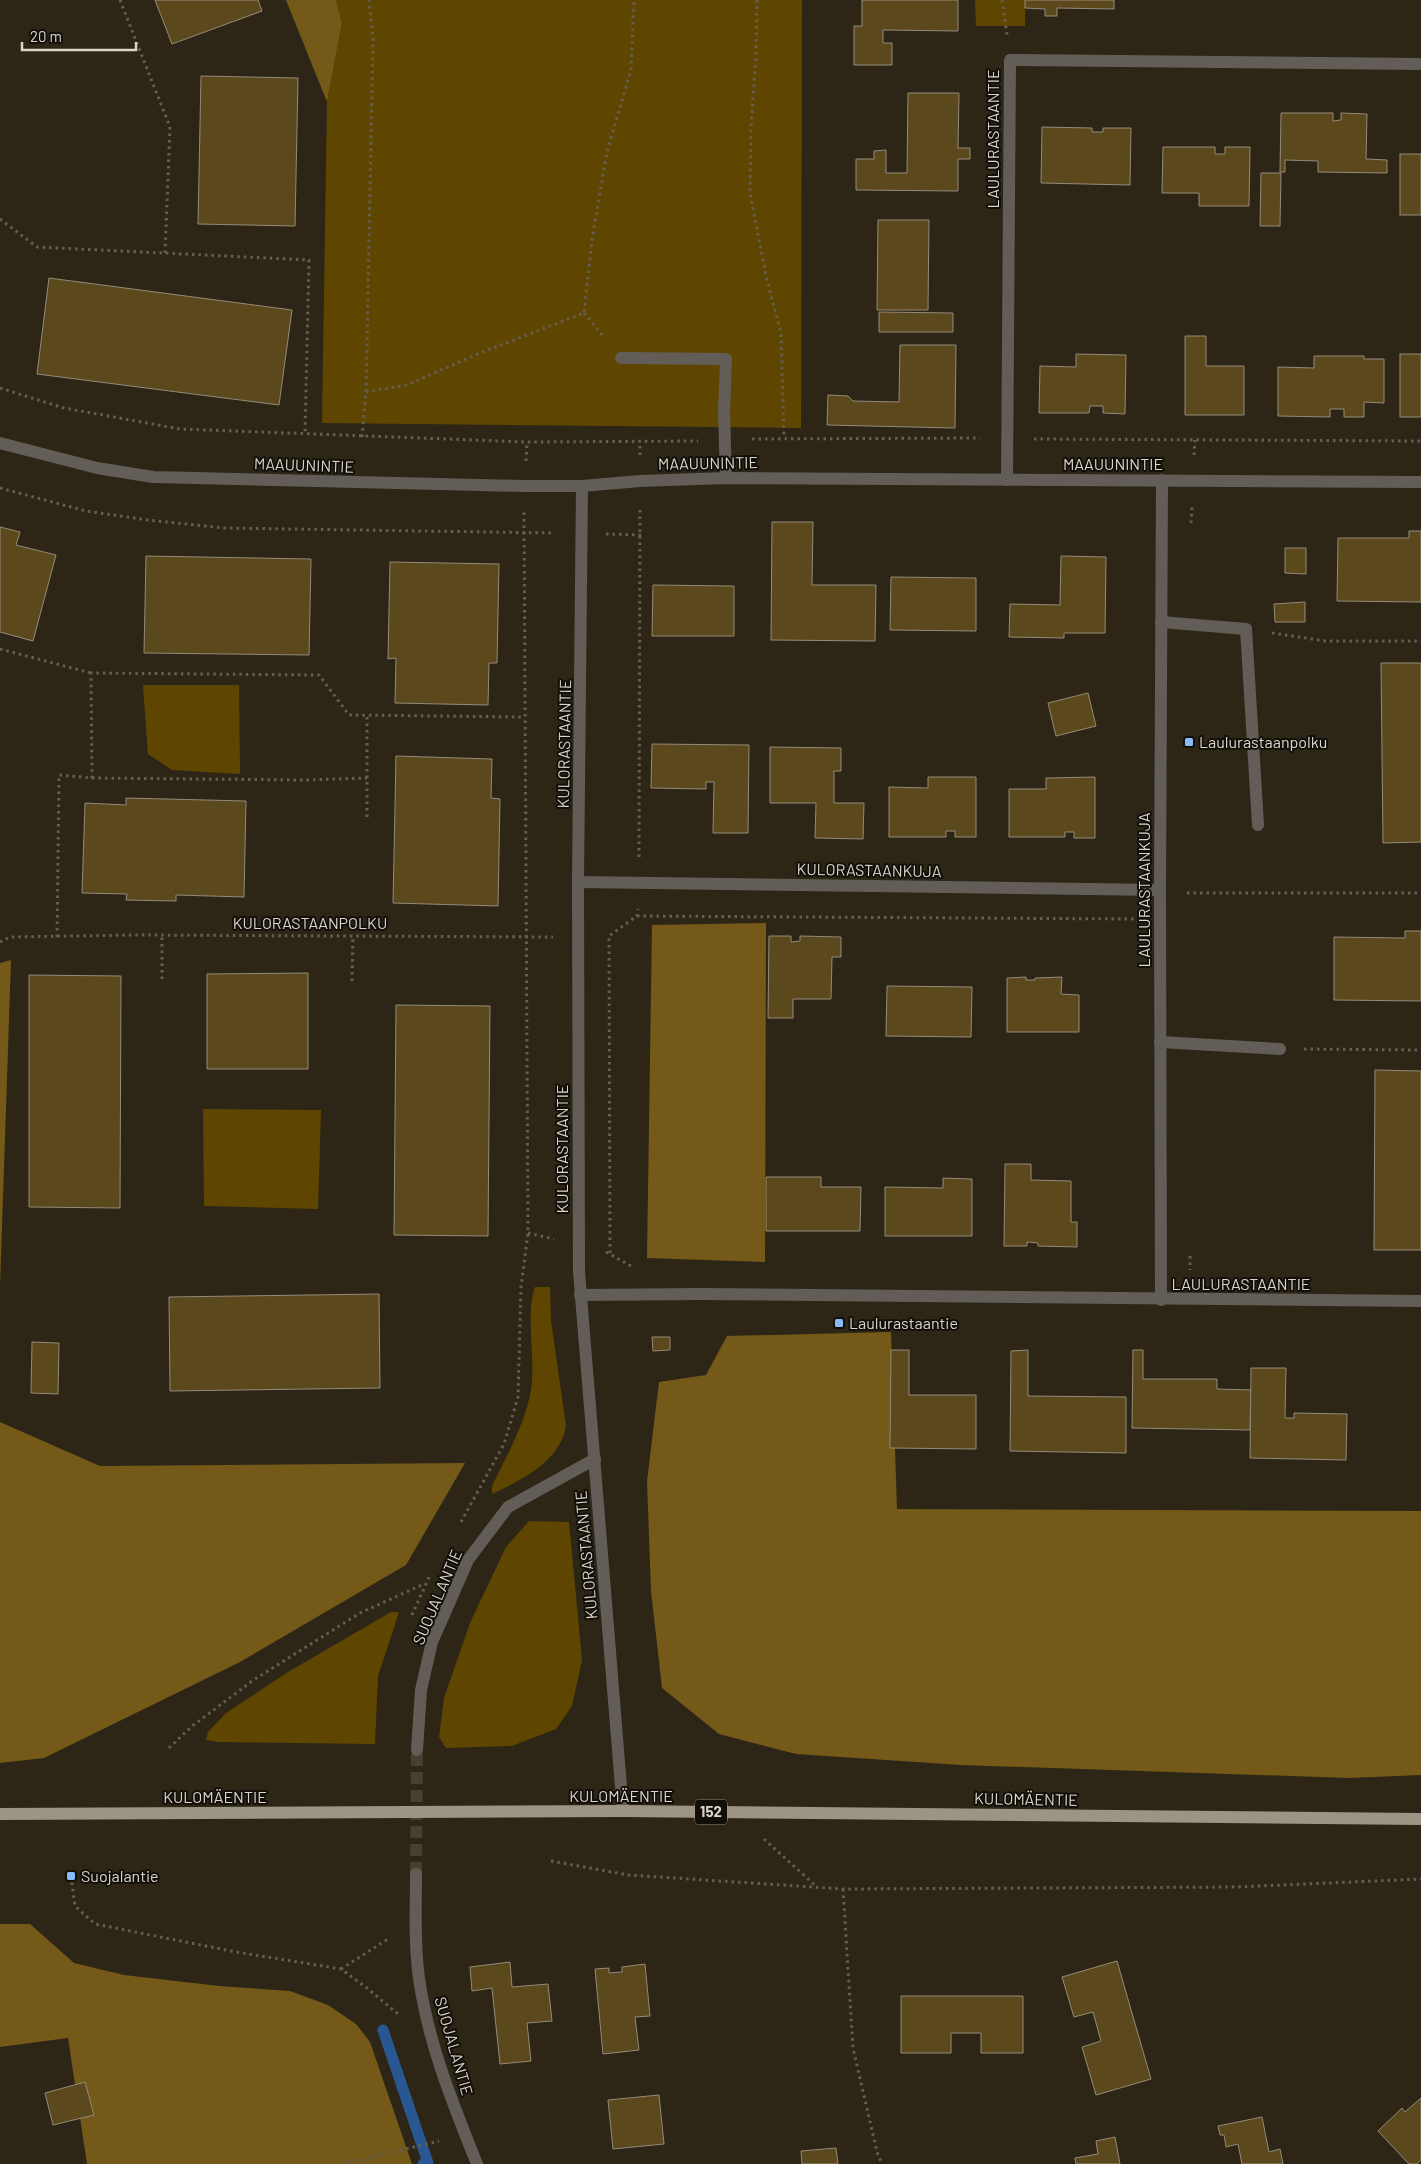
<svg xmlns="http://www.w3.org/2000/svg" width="1421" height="2164" viewBox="0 0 1421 2164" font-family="Barlow,sans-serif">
<rect width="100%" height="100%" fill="#2d2617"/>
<g fill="#5f4600">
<polygon points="336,0 802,0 801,428 322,423 327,102 342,23"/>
<polygon points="975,0 1025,0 1025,26 976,26"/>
<polygon points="143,685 239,685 240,774 172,770 148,754"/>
<polygon points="203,1109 321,1110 318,1209 204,1206"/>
<path d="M535 1287H550L551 1320 566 1426C560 1462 521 1480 492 1494V1486C507 1455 525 1424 531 1390 536 1359 525 1314 535 1287Z"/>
<polygon points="529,1521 569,1522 582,1660 572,1706 556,1729 512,1746 446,1748 439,1737 444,1698 470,1623 506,1547"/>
<polygon points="391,1612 399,1612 378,1676 375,1744 218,1742 206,1740 208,1732 226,1713 288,1672"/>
</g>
<g fill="#745918">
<polygon points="286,0 336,0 342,23 327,102"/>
<polygon points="766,923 765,1262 647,1258 652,925"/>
<polygon points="11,960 0,1286 0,963"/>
<polygon points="891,1332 897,1509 1421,1511 1421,1775 1349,1778 961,1765 796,1754 719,1734 662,1688 651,1591 647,1481 659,1382 706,1375 727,1336"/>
<polygon points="0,1422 100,1466 465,1463 406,1565 240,1662 44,1758 0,1763"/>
<polygon points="0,1924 30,1924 74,1963 124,1975 219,1986 290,1991 328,2005 356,2024 370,2042 412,2164 87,2164 68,2038 0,2047"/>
</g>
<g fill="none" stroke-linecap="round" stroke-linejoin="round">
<polyline stroke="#285792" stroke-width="11" points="383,2030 428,2163 423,2164"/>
</g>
<g fill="#5c481d" stroke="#938b79">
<polygon points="155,0 258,0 262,11 172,44"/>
<polygon points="862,0 958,0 958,31 883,30 883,43 892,43 892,65 854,65 854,26 862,26"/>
<polygon points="1025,0 1114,0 1114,9 1057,8 1057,16 1045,16 1045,9 1025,8"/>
<polygon points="201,76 298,78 295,226 198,224"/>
<polygon points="908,93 959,93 958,148 970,148 970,159 958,159 958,191 856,190 856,159 874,159 874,151 886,150 886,173 907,173"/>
<polygon points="1281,113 1333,113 1333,121 1341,120 1341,113 1367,114 1366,159 1387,160 1387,173 1318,172 1318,161 1285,160 1285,172 1280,172"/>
<polygon points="1042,127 1092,128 1092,132 1103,132 1103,128 1131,128 1130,185 1041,183"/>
<polygon points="1163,147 1215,147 1215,154 1225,154 1225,147 1250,147 1249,206 1199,206 1199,193 1162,193"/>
<rect x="1400" y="154" width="21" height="61"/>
<polygon points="1261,173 1281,173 1280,226 1260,226"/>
<polygon points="878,220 929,220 928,310 877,310"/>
<polygon points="49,278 292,310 279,405 37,374"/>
<polygon points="879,312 953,313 953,332 879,332"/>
<polygon points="1185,336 1206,336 1206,366 1244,366 1244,415 1185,415"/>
<polygon points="900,345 956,345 955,428 827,425 828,395 848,396 853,401 899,402"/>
<polygon points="1076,354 1126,355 1125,414 1103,413 1103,406 1090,406 1089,413 1039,413 1040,366 1076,367"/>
<rect x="1400" y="354" width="21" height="63"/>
<polygon points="1314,356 1364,356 1364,359 1384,359 1384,403 1364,402 1364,417 1344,417 1344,409 1330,409 1330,417 1278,416 1278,367 1314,368"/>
<polygon points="772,522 813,522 812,585 876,585 875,641 771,640"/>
<polygon points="0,527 20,532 16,545 56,555 33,641 0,632"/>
<polygon points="1409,531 1421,531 1421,602 1337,601 1338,538 1409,538"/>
<polygon points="1285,548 1306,548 1306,574 1285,573"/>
<polygon points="146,556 311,559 309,655 144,653"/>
<polygon points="1061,556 1106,557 1105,633 1064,633 1064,638 1009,637 1010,604 1060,605"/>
<polygon points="390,562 499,564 497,663 489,663 488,705 395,703 396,658 388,659"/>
<polygon points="891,577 976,578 976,631 890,630"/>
<polygon points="653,585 734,586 734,636 652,636"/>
<polygon points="1305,602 1305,622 1275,622 1274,604"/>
<polygon points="1381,663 1421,663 1421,842 1383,843"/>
<polygon points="1088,693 1096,726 1056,736 1048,703"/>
<polygon points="652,744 749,745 748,833 713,833 714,782 706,782 706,789 651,788"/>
<polygon points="770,747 841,748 841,771 834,771 834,803 864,803 863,839 815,838 816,803 770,803"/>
<polygon points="396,756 492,759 491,798 500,799 498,906 393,903"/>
<polygon points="928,777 976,777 976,837 955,837 955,831 946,831 946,837 889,837 889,787 928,788"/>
<polygon points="1095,777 1095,838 1074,838 1074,832 1065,832 1065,837 1009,837 1009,789 1046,789 1046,778"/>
<polygon points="126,798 246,801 244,897 176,895 176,901 126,900 127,894 82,893 85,803 126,805"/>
<polygon points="1405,931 1421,931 1421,1001 1334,1000 1334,937 1405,938"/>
<polygon points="769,936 791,936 791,942 800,941 800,936 841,937 841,957 832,957 831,999 793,999 793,1018 768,1018"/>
<polygon points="308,973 308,1069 207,1069 207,974"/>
<polygon points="29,975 121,976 120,1208 29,1207"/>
<polygon points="1026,977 1026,980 1035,980 1035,978 1062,977 1061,994 1079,995 1079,1032 1007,1032 1007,978"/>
<polygon points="887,986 972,987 971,1037 886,1036"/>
<polygon points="396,1005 490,1006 488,1236 394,1235"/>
<polygon points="1375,1070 1421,1071 1421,1250 1374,1250"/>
<polygon points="1005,1164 1031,1164 1031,1180 1071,1181 1071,1222 1077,1222 1077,1247 1038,1246 1038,1243 1027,1242 1027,1246 1004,1246"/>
<polygon points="766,1177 821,1177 821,1187 861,1187 860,1231 766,1231"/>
<polygon points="943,1178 972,1179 972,1236 885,1236 885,1187 943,1188"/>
<polygon points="379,1294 380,1388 170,1391 169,1297"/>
<polygon points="652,1337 670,1337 670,1350 653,1351"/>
<polygon points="32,1342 59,1343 58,1394 31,1393"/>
<polygon points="891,1350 909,1350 909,1395 976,1395 976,1449 890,1448"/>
<polygon points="1028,1350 1028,1396 1126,1397 1126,1453 1010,1451 1011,1351"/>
<polygon points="1133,1350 1143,1350 1143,1379 1217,1379 1217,1389 1251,1390 1250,1430 1132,1428"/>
<polygon points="1251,1368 1286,1368 1285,1418 1294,1418 1294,1413 1347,1414 1346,1460 1250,1458"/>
<polygon points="1117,1961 1151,2079 1096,2095 1082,2047 1101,2041 1093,2012 1074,2017 1062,1977"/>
<polygon points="510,1962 512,1987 548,1984 552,2021 527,2023 531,2061 500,2064 492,1988 472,1991 470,1967"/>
<polygon points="645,1964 650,2016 635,2017 639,2050 603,2054 595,1969 609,1968 609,1973 622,1972 622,1967"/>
<polygon points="901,1996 1023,1996 1023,2053 981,2053 981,2033 951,2033 951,2053 901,2053"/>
<polygon points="85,2082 94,2115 53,2125 45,2093"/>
<polygon points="659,2095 664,2144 613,2149 608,2100"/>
<polygon points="1421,2098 1421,2160 1417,2164 1409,2164 1378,2131 1402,2108 1405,2112"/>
<polygon points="1262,2117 1269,2152 1280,2149 1283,2164 1242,2164 1238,2144 1226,2147 1224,2135 1220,2135 1218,2126"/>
<polygon points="1115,2137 1120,2164 1076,2164 1075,2158 1098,2154 1096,2141"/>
<polygon points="836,2148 838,2164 802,2164 801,2151"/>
</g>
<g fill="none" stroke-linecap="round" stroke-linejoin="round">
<polyline stroke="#474032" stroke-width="12" stroke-dasharray="12 6" stroke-linecap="butt" points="416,1874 417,1750"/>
<g stroke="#655f52" stroke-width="3" stroke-dasharray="2.5 4" stroke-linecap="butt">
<polyline points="120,0 170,127 165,253"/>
<polyline points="757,0 756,54 751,128 750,193 767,280 781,333 784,438"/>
<polyline points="1002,0 1007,35"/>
<polyline points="0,219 37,247 309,260 305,434"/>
<polyline points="584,313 605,338"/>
<polyline points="0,388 64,408 180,429 527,442 698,441"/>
<polyline points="366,392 407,385 480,353 584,313 592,240 607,152 631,70 634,0"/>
<polyline points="362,437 366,392 373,40 369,0"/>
<polyline points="752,439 980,438"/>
<polyline points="1034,439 1421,441"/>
<polyline points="640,455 640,443"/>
<polyline points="1194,455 1195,440"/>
<polyline points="526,461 527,442"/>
<polyline points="0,488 86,511 148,520 224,528 555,533"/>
<polyline points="1191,523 1192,507"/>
<polyline points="606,534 641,535"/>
<polyline points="1272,633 1325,641 1421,641"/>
<polyline points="0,649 91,673"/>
<polyline points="92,778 304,780 367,778"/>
<polyline points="367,817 367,715"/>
<polyline points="639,857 640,506"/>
<polyline points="1187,893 1421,893"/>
<polyline points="637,916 1134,919"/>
<polyline points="57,937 59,775 92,778 91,673 319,675 349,715 525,717"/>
<polyline points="0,942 10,937 138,935 553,937"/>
<polyline points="162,979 162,935"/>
<polyline points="352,981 353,936"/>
<polyline points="1304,1049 1421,1050"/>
<polyline points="528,1233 554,1239"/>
<polyline points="606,1252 631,1266"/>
<polyline points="610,1253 609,936 637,916 638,909"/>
<polyline points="1190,1256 1190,1270"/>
<polyline points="461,1522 504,1444 518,1397 521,1287 528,1233 524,512"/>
<polyline points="412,1615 430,1575"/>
<polyline points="169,1748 191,1727 252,1681 360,1613 424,1584"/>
<polyline points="764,1839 817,1887"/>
<polyline points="551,1861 628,1875 843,1889 1237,1887 1421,1879"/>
<polyline points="71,1876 75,1906 95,1924 236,1952 341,1969 367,1988 398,2014"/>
<polyline points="843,1889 853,2048 877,2152 882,2164"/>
<polyline points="341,1969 388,1939"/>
<polyline points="343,2164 439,2141"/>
</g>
<g stroke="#625e57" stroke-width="12">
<polyline points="621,358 726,359 724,412 726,478"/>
<polyline points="1161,622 1246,629 1258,825"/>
<polyline points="1160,1042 1280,1049"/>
</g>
<g stroke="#625e57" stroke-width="12">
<polyline points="1007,480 1010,60 1421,64"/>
<polyline points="582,486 640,481 726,478 1421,482"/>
<polyline points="578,882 1160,890"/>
<polyline points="580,1295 702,1294 1421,1301"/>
<polyline points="1161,1300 1160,890 1162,480"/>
<polyline points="417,1750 421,1690 432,1642 468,1560 508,1507 595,1459"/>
<path d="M416 1874C416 1908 414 1943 419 1978 428 2043 453 2104 477 2164"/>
</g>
<polyline stroke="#625e57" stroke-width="12" points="0,443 97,468 153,477 524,486 582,486 578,882 579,1272 623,1811"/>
<polyline stroke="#9c9586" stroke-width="12" points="0,1814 623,1811 1421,1819"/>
</g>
<g fill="#88bafc" stroke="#120f09" stroke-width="2">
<rect x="1184" y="737" width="10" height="10" rx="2.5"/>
<rect x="834" y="1318" width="10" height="10" rx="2.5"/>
<rect x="66" y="1871" width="10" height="10" rx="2.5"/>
</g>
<g text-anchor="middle" stroke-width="4" stroke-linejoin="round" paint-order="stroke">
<rect fill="#120f09" stroke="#9e9a92" stroke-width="1" x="695" y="1799.5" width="32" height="25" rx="4"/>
<g font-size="15" font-weight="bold" fill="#dad6cc">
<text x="711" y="1817">152</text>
</g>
<g font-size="16" fill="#dad6cc" stroke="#120f09">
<text transform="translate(993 139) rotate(-90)" y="6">LAULURASTAANTIE</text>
<text transform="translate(708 463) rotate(-1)" y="6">MAAUUNINTIE</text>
<text x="1113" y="470">MAAUUNINTIE</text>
<text transform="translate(304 465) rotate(2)" y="6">MAAUUNINTIE</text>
<text transform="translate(564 744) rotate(-89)" y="6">KULORASTAANTIE</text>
<text transform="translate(869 870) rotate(1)" y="6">KULORASTAANKUJA</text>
<text transform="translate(1144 890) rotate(-90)" y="6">LAULURASTAANKUJA</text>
<text x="310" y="929">KULORASTAANPOLKU</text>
<text transform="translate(562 1149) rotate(-90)" y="6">KULORASTAANTIE</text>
<text x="1241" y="1290">LAULURASTAANTIE</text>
<text transform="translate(586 1555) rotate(-95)" y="6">KULORASTAANTIE</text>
<text transform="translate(437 1597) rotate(-67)" y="6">SUOJALANTIE</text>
<text x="621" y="1802">KULOMÄENTIE</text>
<text x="215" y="1803">KULOMÄENTIE</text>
<text transform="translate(1026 1799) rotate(1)" y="6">KULOMÄENTIE</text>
<text transform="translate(454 2046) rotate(74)" y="6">SUOJALANTIE</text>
</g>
<g font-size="16" fill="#dad6cc" stroke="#120f09" text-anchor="start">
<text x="1199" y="748">Laulurastaanpolku</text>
<text x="849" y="1329">Laulurastaantie</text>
<text x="81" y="1882">Suojalantie</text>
</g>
</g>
<path d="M22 42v8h114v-8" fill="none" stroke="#dad6cc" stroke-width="2.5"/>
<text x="30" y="42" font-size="15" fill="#dad6cc" stroke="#120f09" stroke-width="4" paint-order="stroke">20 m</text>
</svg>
